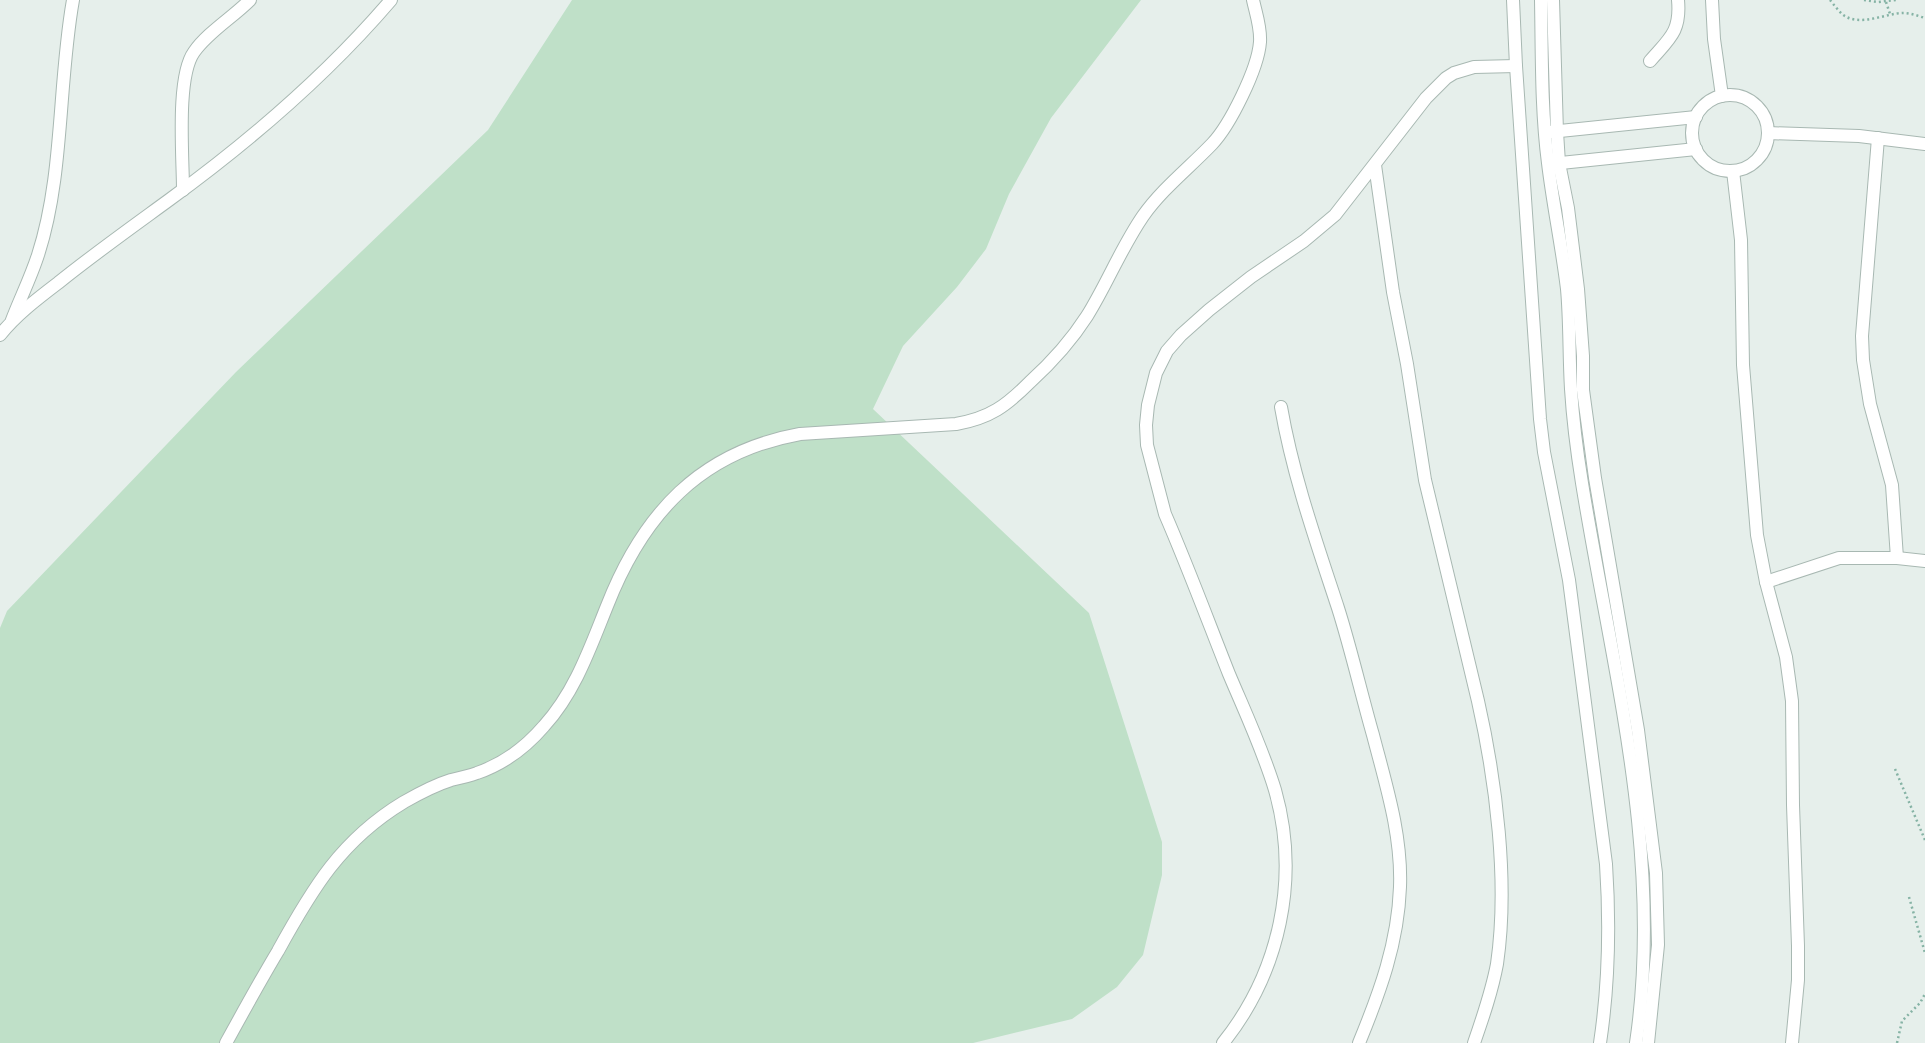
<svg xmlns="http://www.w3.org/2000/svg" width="1925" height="1043" viewBox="0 0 1925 1043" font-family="Ubuntu,sans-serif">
<rect width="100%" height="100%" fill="#e6efeb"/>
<polygon fill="#bfe0c8" points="572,0 1141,0 1051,118 1009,194 986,249 957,287 903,346 873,409 1089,613 1162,842 1162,875 1143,955 1117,987 1072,1019 973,1043 0,1043 0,628 7,611 236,372 488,130"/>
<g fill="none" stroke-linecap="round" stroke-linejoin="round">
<defs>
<g id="minor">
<path d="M1513 0 1516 66 1540 419 1544 452 1569 580 1606 864C1610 924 1609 983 1600 1043"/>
<path d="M1541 0C1542 54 1541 109 1548 163 1553 205 1562 247 1567 289 1570 322 1569 356 1571 389 1573 421 1577 452 1582 483 1612 669 1664 854 1636 1043"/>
<polyline points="1553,0 1557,132 1559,163 1568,208 1578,289 1583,356 1583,390 1595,478 1638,730 1656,873 1658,945 1648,1043"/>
<polyline points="1712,0 1714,39 1722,96"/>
<path d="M1650 61C1669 39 1681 32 1678 0"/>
<circle cx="1730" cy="133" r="38"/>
<polyline points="1550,132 1696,117"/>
<polyline points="1768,133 1859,136 1925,144"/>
<polyline points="1878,138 1862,336 1863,360 1870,404 1892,485 1897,558"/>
<polyline points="1551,164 1696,149"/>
<path d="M1375 165 1393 292 1407 364 1425 480 1478 701C1496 781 1509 882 1497 964 1492 991 1483 1017 1474 1043"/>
<polyline points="1733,171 1741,240 1743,365 1757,535 1766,582 1786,657 1792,701 1793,805 1798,946 1798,980 1792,1043"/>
<path d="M183 190C183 157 176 77 194 52 208 32 232 18 250 0"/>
<path d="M12 320C20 299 31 277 38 255 64 175 58 83 73 0"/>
<path d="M0 335C16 315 37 299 58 283 94 254 132 227 169 200 250 141 326 76 391 0"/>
<path d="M1281 407C1293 476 1316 541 1338 608 1351 649 1361 693 1373 735 1386 785 1402 835 1400 887 1398 943 1380 992 1359 1043"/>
<polyline points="1766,582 1839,558 1897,558 1925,561"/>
<path d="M226 1043C243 1012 260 981 278 951 312 889 341 840 404 802 418 794 435 785 451 780 460 778 469 776 477 773 503 764 526 747 544 726 575 692 590 648 607 606 643 514 700 452 800 434L956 424C990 418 1006 406 1030 382 1052 362 1071 341 1087 316 1107 284 1121 248 1143 216 1162 189 1189 168 1212 144 1230 125 1258 69 1260 42 1261 27 1256 14 1253 0"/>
<path d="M1223 1043C1280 972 1300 878 1275 790 1263 750 1245 712 1229 674 1208 621 1188 567 1165 514L1147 445 1146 425 1148 405 1156 373 1167 351 1181 335 1209 310 1251 277 1304 241 1335 215 1426 98 1446 78 1454 73 1474 67 1516 66"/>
</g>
</defs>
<use href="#minor" stroke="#a8b8b2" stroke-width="14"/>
<g stroke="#86b3a5" stroke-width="2.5" stroke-dasharray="2 3" stroke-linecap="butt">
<path d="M1830 0C1834 5 1838 10 1842 14 1859 28 1885 13 1904 13 1911 13 1918 16 1925 18"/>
<polyline points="1864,0 1878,2 1896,0"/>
<polyline points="1886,2 1890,14"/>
<polyline points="1895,769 1925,840"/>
<polyline points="1909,897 1925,953"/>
<polyline points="1897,1043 1902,1021 1920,1003 1925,994"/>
</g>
<use href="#minor" stroke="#fff" stroke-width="12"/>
</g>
</svg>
